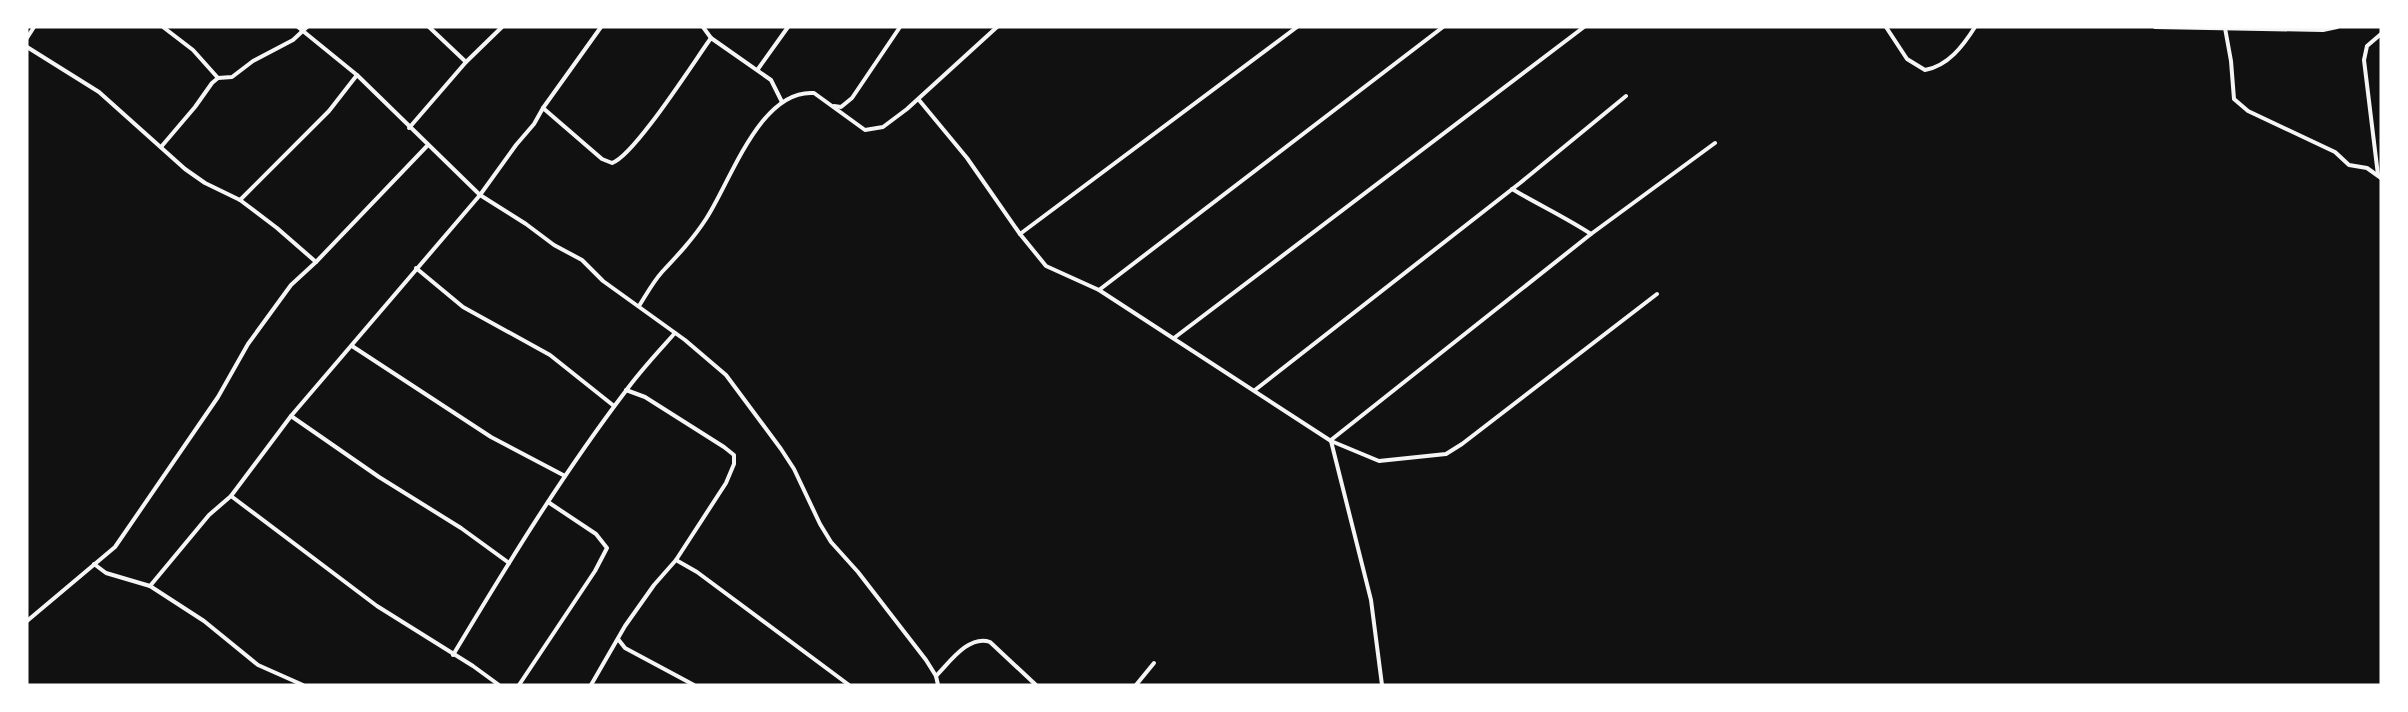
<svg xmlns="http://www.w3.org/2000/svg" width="2408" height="712" viewBox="0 0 2408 712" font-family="'Work Sans',sans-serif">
<rect width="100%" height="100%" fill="#111"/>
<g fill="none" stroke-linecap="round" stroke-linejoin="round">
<g stroke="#f5f5f5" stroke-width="4">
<polyline points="163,27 193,50 218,78"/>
<polyline points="298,27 357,75 480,195 526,224 554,245 582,260 603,281 685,340 726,375 781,449 794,469 820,524 831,542 858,572 926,660 936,676 938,685"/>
<polyline points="429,27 466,62"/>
<polyline points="703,27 711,38"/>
<path d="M1886 27 1907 59 1925 70C1948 66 1963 46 1975 27"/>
<polyline points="2155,27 2323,30 2337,27"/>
<polyline points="2225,28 2231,61 2234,99 2248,111 2335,152 2349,165 2367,168 2381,178"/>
<polyline points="27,38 34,27"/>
<polyline points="27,47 99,92 185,169 205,183 240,200 277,228 316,262 291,285 248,344 218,397 115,547 27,621"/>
<polyline points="758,69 788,27"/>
<polyline points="919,100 967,158 1020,234 1046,266 1099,290 1331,441 1379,461 1446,454 1462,444 1657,294"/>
<polyline points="834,106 841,107 852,98 900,27"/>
<polyline points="543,108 601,27"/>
<polyline points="409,128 466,62 502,27"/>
<polyline points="161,147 195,107 212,83 218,78 232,77 253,61 293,40 307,27"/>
<polyline points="2378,175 2364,60 2367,46 2381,34"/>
<path d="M1512 189C1539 205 1565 217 1591 234"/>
<polyline points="240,200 329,111 357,75"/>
<polyline points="1020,234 1297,27"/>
<polyline points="316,262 427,146"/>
<polyline points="416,268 463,307 550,355 614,406"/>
<polyline points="1099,290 1443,27"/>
<path d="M639 306C646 295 653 282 662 272 678 255 693 239 706 219 731 181 760 89 814 93L865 130 883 127 907 109 997 27"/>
<polyline points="1174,338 1584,27"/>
<polyline points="352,346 491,437 565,476"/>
<polyline points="1255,390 1520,183 1626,96"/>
<polyline points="291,416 379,477 461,528 509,563"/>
<polyline points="1331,440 1591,234 1715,143"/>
<polyline points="1331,441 1371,600 1382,685"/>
<polyline points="676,560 697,572 849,685"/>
<polyline points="94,564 106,573 150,586 209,515 231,496"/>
<polyline points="150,586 204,621 258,665 303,685"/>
<polyline points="618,639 625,648 694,685"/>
<path d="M453 655C507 565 562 475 625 392 640 371 658 352 675 333"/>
<path d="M936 676C949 663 969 634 990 642L1036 685"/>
<path d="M499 685 473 666 377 606 231 496 291 416 480 195 516 145 534 124 543 108 602 159 612 163C634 156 693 63 711 38L771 80 782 102"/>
<polyline points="519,685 595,571 607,548 596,534 548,502"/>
<polyline points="591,685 625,626 654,585 676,560 726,483 734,464 734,455 724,447 645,397 626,390"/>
<polyline points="1136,685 1154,663"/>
</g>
</g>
<rect width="2408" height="712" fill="none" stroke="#ffffff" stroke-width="57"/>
</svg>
